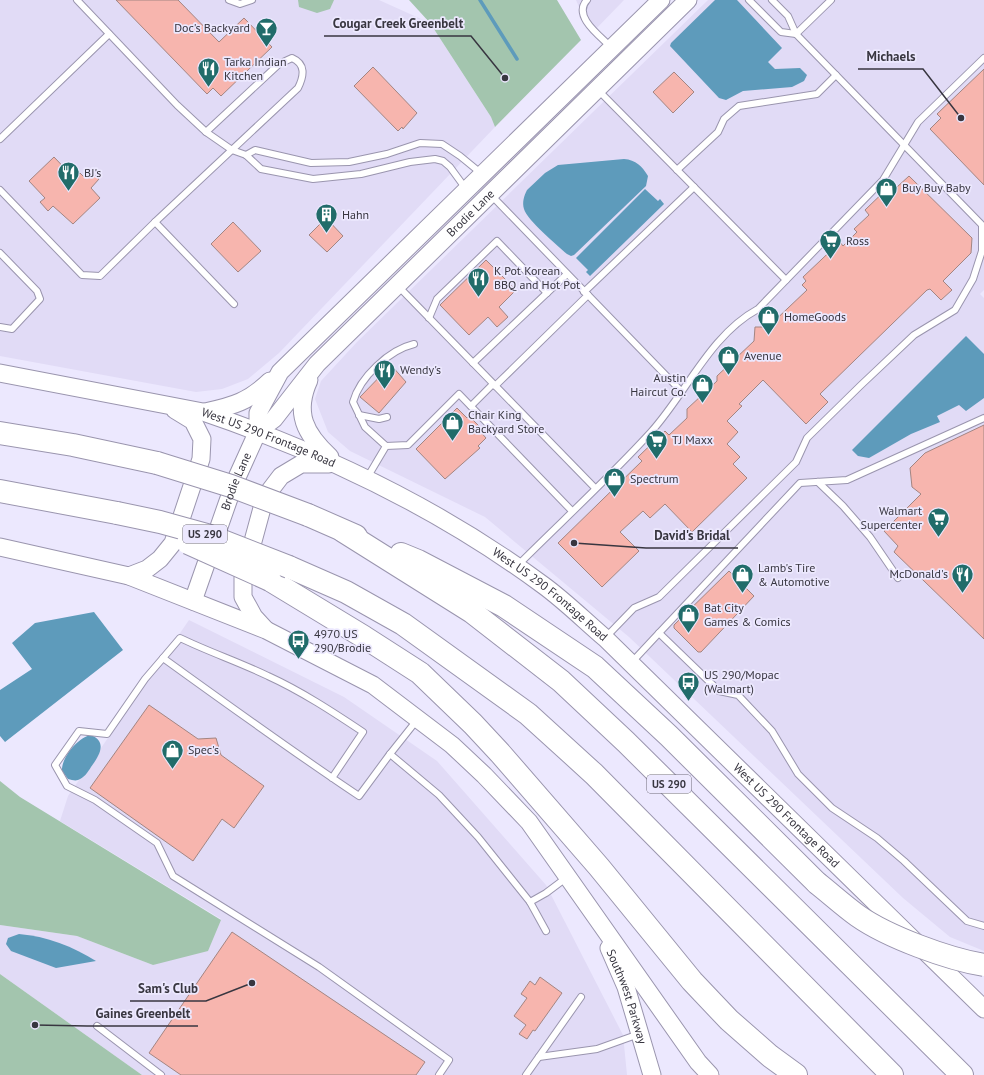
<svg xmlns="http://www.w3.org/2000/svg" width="984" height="1075" viewBox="0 0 984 1075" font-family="'PT Sans',sans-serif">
<rect width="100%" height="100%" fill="#ece8fe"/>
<g fill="#e1dbf6">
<polygon points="0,0 379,0 430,23 491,117 495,127 279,353 248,379 222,389 196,392 0,356"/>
<polygon points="576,0 624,0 591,34"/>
<polygon points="708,0 984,0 984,290 980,294 984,298 984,951 950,937 903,898 629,637 485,517 350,451 328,432 315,399 321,381 357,342"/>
<polygon points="189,620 344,697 437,761 546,885 623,1035 627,1075 142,1075 0,974 0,925 77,936 153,965 221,919 60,821 68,796"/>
</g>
<g fill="#a3c5ae">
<polygon points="298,0 334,0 330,9 317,13 299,7"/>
<polygon points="409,0 557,0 581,40 495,127 491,117 430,23"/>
<polygon points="0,781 20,797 221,920 208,951 153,965 77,936 0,925"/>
<polygon points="0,974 142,1075 0,1075"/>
</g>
<g fill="#5e9bbb">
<polygon points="715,0 737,0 782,48 768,62 775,69 800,68 807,75 804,81 792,87 743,91 726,100 719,98 670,46 671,43"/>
<path d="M624 159C636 160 642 166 648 176L646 186 574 255 571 256 567 254C557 245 527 220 524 209 522 202 524 196 527 190L545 173 558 165Z"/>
<polygon points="645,189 658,201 660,199 664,204 590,276 586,272 588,270 576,258"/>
<polygon points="966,336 984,354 984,398 966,411 959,405 937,416 940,422 911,434 869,458 858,456 852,450"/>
<polygon points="94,612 123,650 5,742 0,736 0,690 32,669 12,643 35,623"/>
<path d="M91 735C108 742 99 756 91 767 88 772 84 778 78 780 75 781 72 780 68 779L62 771C61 758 78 737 91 735Z"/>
<path d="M19 934C46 936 74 947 96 961L56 968 11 951 6 944 8 938Z"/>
</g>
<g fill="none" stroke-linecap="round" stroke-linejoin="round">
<polyline stroke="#5e9bbb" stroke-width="3.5" points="480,0 517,59"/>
</g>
<g fill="#f7b5ae" stroke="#a38582">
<polygon points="116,0 178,0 219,42 244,18 272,47 221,96 213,88 207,94"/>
<polygon points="373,67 417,113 403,129 402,127 398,131 354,86"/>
<polygon points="984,69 984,185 930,129 941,118 937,114"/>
<polygon points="674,72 694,92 673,113 653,92"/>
<polygon points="54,157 74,178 80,173 85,178 91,171 99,179 91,188 100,198 73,224 53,206 48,211 40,202 45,198 29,181"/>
<polygon points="909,176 972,238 971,253 943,281 952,290 941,300 930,289 927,290 820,394 828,402 806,424 763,380 739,404 742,406 727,421 738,432 727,444 740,457 733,464 747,478 692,532 665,504 650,518 643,511 620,532 639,551 602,587 558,543 642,461 638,457 665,431 669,435 687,418 687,409 717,381 717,376 754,341 755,327 768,327 807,290 802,285 806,281 803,277 840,242 843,246 857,232 854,229 869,215 865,210 893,183 897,187"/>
<polygon points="326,218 343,236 327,252 309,235"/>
<polygon points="233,222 261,251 238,272 211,244"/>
<polygon points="486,260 516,290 499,307 508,317 497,327 488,317 469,335 440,305"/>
<polygon points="391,365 406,382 379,413 360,397"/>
<polygon points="457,408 467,418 469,416 480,427 478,429 486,438 478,446 480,448 445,479 416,449"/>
<polygon points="984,425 984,639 894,552 898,546 884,531 921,494 912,487 910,468 925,453"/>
<polygon points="729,571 754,596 701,652 698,652 674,628 674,625"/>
<polygon points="149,705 198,739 216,738 221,755 264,786 234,828 222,819 193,861 90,788"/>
<polygon points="232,932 425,1062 416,1075 181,1075 149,1053"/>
<polygon points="540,977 562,993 535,1031 533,1030 527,1039 519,1034 526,1025 514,1016 527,998 521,994 530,981 535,985"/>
</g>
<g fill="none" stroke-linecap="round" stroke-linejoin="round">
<defs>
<g id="service">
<polyline points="77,0 177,105 206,132 232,150 246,155 261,169 313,179 361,174 410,162 435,159 443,161 450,167 466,189"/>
<polyline points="229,0 240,4 252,0"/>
<path d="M587 0C572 16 600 36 611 47"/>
<polyline points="749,0 781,32 796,34 831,0"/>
<polyline points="598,90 786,280"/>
<polyline points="0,139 109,34"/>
<polyline points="246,155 255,150 311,163 349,162 387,154 420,143 442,144 460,156 482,174"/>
<polyline points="677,170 718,132 724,119 739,106 817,94 836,75"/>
<polyline points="0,190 82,275 100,276 155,222 234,304"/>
<polyline points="491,195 682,392"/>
<path d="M155 222 298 88C304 76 306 64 292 58L279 64 206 132"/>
<polyline points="0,253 37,291 40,299 12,329 0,327"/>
<polyline points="398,286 595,488"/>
<polyline points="584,292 694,187"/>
<polyline points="429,318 437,299 497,241 547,293"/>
<polyline points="473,363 567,274"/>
<polyline points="495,386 588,295"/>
<polyline points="471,406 493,384"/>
<polyline points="359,415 379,419 387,417"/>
<path d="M386 446 365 427 353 402C360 377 389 350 414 344"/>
<polyline points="367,478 386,446 408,445 459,394 572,511"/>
<polyline points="818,482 843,506 870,537 898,578"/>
<path d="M518 565C562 521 609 478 651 432 687 392 710 335 758 309L883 180 918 122 984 58"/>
<polyline points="659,633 800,483 847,480 984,418"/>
<polyline points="606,637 634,608 659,597 796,462 807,438 860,386 914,335 955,310 973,279 982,251 982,225 796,34 788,16 772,0"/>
<polyline points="163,658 145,679 107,734 79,731 55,765 67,786 95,800 157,843 173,876 319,967 449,1060 439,1075"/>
<polyline points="632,662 659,633 719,691 738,695 772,731 798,774 832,808 877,838 904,861 967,921 984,926"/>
<polyline points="390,754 439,795 478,837 530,902"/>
<path d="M332 778 363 732C333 712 301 691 268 676 239 662 209 652 180 638L163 658C228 705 293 752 359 796L390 754 417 720"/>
<polyline points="546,931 530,902 546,893 566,878"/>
<polyline points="97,1026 161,1075"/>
<polyline points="539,1057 597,1049 639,1034"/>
<polyline points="526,1075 581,997"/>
</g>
<g id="secondary">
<path id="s1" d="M0 373 203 412C324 453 440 509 543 585 565 601 585 621 605 638L984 1009"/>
<path d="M309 380C294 413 305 434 330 457"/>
<path d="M205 412C234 406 249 401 270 381"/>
<path id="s2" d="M258 431 274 419 317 364 688 0"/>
<polyline points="0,547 129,576 266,630 373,685 452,745 484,775 529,822 698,1062 710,1075"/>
<polyline points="129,576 147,569 160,559 173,543 201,459 202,439 193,421 175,410"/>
<path id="s3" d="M193 601 234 484 258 431V413L280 372 661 0"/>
<polyline points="265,629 254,617 243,597 243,578 265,497 281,476 301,464 329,464"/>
<path id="s4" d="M609 948 626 987 652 1075"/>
</g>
<g id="motorway">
<polyline points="0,433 73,445 157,463"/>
<polyline points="0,491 117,513"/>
<polyline points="308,515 356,536"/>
<polyline points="343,531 472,612 561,681 626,742 962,1075"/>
<polyline points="401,554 418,561 504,606 595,667 669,736 817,883"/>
<polyline points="289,567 346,592 403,624 528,714 594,774 892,1075"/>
<polyline points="270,580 364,637 420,673 473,724 500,753 599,867 692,981 729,1020 770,1056 796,1075"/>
</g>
</defs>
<use href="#service" stroke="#9a95ae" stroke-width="8"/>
<use href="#secondary" stroke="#9a95ae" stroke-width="19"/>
<use href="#motorway" stroke="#9a95ae" stroke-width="24"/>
<use href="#service" stroke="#fff" stroke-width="6"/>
<use href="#secondary" stroke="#fff" stroke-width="17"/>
<use href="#motorway" stroke="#fff" stroke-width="22"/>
<defs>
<g id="motorway-bridge">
<polyline points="157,463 231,486 308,515"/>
<polyline points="117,513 160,522 207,535 289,567"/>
<polyline points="188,543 270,580"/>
<path d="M817 883C831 894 844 906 858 916 888 937 948 959 984 965"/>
</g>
</defs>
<use href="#motorway-bridge" stroke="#9a95ae" stroke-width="24" stroke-linecap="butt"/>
<use href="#motorway-bridge" stroke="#fff" stroke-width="22"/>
</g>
<defs>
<symbol id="bar-pin" viewBox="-11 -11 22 30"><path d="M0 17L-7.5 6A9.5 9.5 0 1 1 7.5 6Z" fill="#216c6a" stroke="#ece8fe"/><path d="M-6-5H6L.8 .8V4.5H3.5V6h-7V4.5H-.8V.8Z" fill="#fff"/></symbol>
<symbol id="restaurant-pin" viewBox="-11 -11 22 30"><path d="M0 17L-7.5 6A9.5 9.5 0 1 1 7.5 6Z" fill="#216c6a" stroke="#ece8fe"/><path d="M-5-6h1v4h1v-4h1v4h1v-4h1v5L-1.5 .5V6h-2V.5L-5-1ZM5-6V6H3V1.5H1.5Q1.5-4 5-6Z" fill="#fff"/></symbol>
<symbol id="shop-pin" viewBox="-11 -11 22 30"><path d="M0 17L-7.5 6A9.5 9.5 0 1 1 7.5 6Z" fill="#216c6a" stroke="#ece8fe"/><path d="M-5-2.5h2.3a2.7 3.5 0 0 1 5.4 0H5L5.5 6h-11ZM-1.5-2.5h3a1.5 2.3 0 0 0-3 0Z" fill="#fff"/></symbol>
<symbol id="building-pin" viewBox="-11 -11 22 30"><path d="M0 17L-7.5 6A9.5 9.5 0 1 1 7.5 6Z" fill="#216c6a" stroke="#ece8fe"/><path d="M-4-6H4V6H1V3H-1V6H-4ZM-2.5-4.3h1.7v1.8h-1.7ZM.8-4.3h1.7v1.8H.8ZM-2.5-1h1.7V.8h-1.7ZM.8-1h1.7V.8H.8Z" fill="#fff"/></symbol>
<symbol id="supermarket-pin" viewBox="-11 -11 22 30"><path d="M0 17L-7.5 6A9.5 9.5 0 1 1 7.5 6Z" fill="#216c6a" stroke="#ece8fe"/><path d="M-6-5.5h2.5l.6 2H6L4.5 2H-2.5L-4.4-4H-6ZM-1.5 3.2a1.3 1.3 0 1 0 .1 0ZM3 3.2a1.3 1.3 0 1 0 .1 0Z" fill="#fff"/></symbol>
<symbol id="bus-pin" viewBox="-11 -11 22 30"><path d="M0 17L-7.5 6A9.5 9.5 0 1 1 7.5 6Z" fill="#216c6a" stroke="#ece8fe"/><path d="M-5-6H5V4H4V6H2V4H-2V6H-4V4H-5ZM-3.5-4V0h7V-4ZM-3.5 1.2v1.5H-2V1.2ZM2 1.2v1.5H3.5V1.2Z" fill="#fff"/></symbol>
</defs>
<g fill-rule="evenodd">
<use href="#bar-pin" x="254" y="16" width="25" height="34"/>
<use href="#restaurant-pin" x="196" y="56" width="25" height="34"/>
<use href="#restaurant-pin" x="56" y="160" width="25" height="34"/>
<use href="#shop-pin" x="874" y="176" width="25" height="34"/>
<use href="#building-pin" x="314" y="202" width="25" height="34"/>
<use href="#supermarket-pin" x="818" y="228" width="25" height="34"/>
<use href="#restaurant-pin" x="466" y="266" width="25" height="34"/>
<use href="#shop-pin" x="756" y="304" width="25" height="34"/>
<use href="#shop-pin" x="716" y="344" width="25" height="34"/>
<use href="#restaurant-pin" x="372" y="358" width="25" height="34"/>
<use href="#shop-pin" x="690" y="372" width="25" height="34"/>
<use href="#shop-pin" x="440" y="410" width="25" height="34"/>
<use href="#supermarket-pin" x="644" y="428" width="25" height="34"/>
<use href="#shop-pin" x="602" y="466" width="25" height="34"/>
<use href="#supermarket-pin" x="926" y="506" width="25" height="34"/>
<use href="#restaurant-pin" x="950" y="562" width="25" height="34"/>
<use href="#shop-pin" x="730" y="562" width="25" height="34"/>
<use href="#shop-pin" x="676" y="602" width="25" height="34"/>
<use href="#bus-pin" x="286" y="628" width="25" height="34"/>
<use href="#bus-pin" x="676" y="670" width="25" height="34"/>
<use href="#shop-pin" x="160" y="738" width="25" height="34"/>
</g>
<g text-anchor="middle" stroke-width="3.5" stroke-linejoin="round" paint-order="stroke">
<g fill="#ece8fe" stroke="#6e6b79" stroke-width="1">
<rect x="183" y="525" width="44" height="18" rx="3"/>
<rect x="647" y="775" width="44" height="18" rx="3"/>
</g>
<g font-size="11" font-weight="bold" fill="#383640">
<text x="205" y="538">US 290</text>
<text x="669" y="788">US 290</text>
</g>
<g font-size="12" fill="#383640" stroke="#ece8fe" text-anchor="start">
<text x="250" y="32" text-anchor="end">Doc's Backyard</text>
<text x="224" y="66">Tarka Indian<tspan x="224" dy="14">Kitchen</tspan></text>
<text x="84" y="177">BJ's</text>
<text x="902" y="192">Buy Buy Baby</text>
<text x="342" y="219">Hahn</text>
<text x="846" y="245">Ross</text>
<text x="494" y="275">K Pot Korean<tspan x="494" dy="14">BBQ and Hot Pot</tspan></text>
<text x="784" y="321">HomeGoods</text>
<text x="744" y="360">Avenue</text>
<text x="400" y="374">Wendy's</text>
<text x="686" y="382" text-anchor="end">Austin<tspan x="686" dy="14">Haircut Co.</tspan></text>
<text x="468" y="419">Chair King<tspan x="468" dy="14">Backyard Store</tspan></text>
<text x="672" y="444">TJ Maxx</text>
<text x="630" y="483">Spectrum</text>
<text x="922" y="515" text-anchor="end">Walmart<tspan x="922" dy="14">Supercenter</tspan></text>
<text x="758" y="572">Lamb's Tire<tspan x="758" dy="14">&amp; Automotive</tspan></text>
<text x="948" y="578" text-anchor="end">McDonald's</text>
<text x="704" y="612">Bat City<tspan x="704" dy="14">Games &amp; Comics</tspan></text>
<text x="314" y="638">4970 US<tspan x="314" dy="14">290/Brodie</tspan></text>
<text x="704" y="679">US 290/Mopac<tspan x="704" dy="14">(Walmart)</tspan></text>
<text x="188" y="754">Spec's</text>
</g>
<g font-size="12" fill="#383640" stroke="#ece8fe">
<text dy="4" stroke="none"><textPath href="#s2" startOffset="305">Brodie Lane</textPath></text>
<text dy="4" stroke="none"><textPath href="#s1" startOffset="277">West US 290 Frontage Road</textPath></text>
<text dy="4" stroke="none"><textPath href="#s3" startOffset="127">Brodie Lane</textPath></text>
<text dy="4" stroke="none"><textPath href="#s1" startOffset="601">West US 290 Frontage Road</textPath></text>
<text dy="4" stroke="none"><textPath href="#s1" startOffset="925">West US 290 Frontage Road</textPath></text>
<text dy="4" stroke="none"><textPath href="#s4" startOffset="52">Southwest Parkway</textPath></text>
</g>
</g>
<path fill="none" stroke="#383640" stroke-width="1.5" d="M505 78L471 36H324M961 118L923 69H858M574 543L646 548H738M252 983L206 1001H130M35 1025L87 1026H198"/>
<g fill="#383640" stroke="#ece8fe" stroke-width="1.5">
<circle cx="505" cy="78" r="4"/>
<circle cx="961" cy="118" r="4"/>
<circle cx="574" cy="543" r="4"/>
<circle cx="252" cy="983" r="4"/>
<circle cx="35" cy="1025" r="4"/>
</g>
<g font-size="13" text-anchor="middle" font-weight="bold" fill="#383640" stroke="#ece8fe" stroke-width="3.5" stroke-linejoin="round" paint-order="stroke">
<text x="398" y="28">Cougar Creek Greenbelt</text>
<text x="891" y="61">Michaels</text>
<text x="692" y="540">David's Bridal</text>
<text x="168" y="993">Sam's Club</text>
<text x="143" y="1018">Gaines Greenbelt</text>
</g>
</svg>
